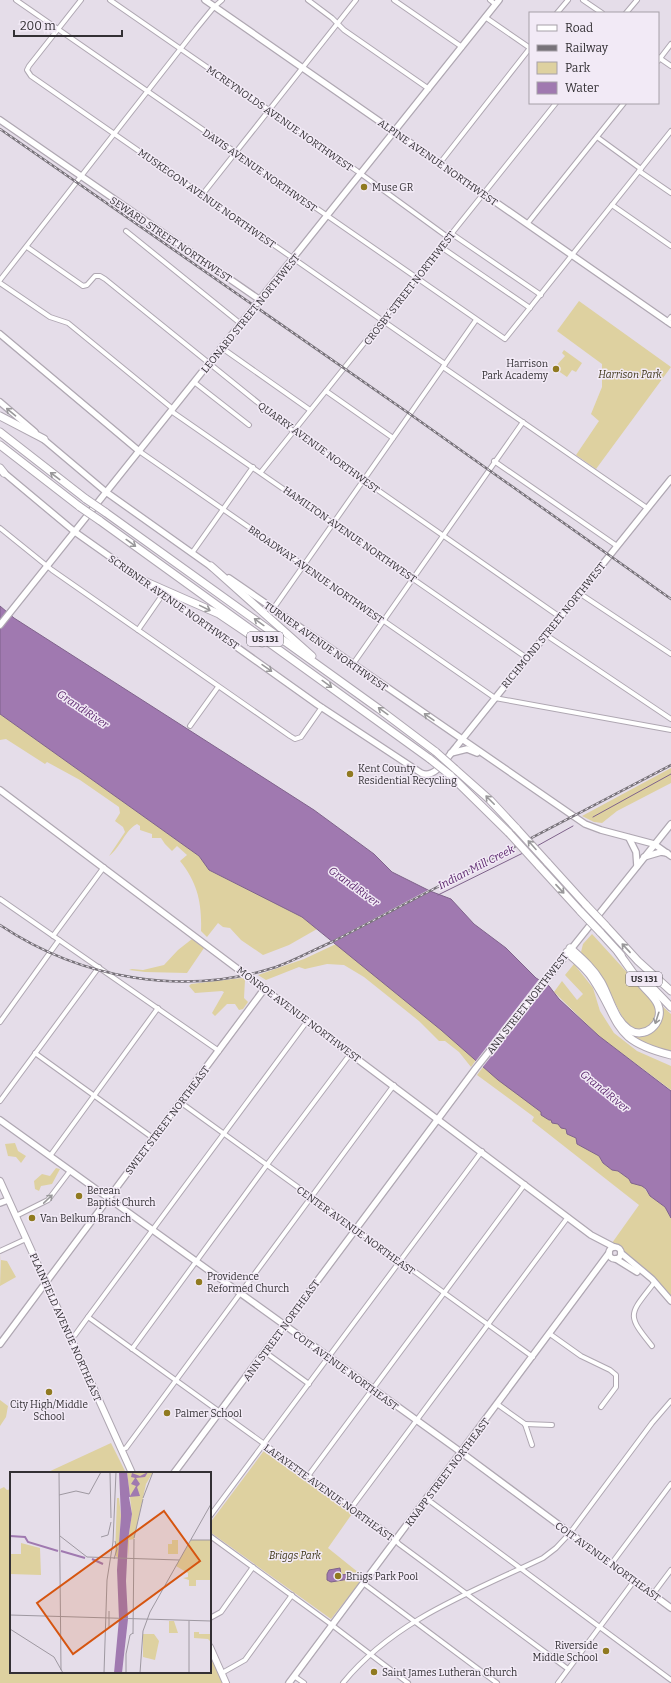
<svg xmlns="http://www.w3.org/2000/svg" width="671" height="1683" viewBox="0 0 671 1683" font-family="Bitter,serif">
<rect width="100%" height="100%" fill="#e5dde9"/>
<g fill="#ded1a0">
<polygon points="579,301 671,367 596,469 576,455 599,421 591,414 602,387 602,364 557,331"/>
<polygon points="564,350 582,363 576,372 572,370 567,377 554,368 565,356 562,353"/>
<path d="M0 714 199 856 209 870 302 917 317 929 289 945 263 955 241 940 230 928 223 927 218 923 207 937 201 931C202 904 198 883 180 861L187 855 177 846 172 851 165 844 161 838H152V834L140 830V826L137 824C125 830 121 847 109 856L125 832 123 827 115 821 120 813 119 807 80 780 47 762 45 764 6 739 0 740Z"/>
<polygon points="671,768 671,783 617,811 602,823 594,822 582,816"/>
<path d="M592 934 653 1001C659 1016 654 1031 635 1029L625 1022 600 974 582 954 581 952 583 944Z"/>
<polygon points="192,939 204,948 187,973 145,972 129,970 132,969 143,970 164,965 178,950"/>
<polygon points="336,944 441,1030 476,1060 471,1067 459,1052 445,1041 439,1041 419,1021 364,977 344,965 327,964 305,969 299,967 266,980 258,975 304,959"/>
<polygon points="574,964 593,988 600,1011 614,1033 637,1051 671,1066 671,1090 599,1036 554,992 562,981 577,1000 583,994 565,975"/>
<polygon points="242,978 245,980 244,998 248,1002 243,1009 239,1010 235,1004 227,1004 215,1016 212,1013 224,992 222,991 195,993 189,986 191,984"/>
<polygon points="661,1005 671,1014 671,1053 643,1044 623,1028 649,1032"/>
<polygon points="483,1067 541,1112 548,1120 552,1120 566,1129 567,1134 576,1138 577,1144 599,1156 603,1163 612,1170 618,1171 629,1179 631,1182 642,1185 650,1196 665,1207 671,1218 671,1297 620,1248 612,1243 639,1205 532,1121 534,1117 477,1075"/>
<polygon points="15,1143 18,1151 26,1156 21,1163 16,1157 8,1156 5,1144"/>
<polygon points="56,1168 60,1169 52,1184 41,1186 39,1191 35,1189 34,1181 42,1174 50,1176"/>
<polygon points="1,1253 1,1260 7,1261 16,1277 0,1286"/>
<polygon points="0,1400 8,1406 6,1417 0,1426"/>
<polygon points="111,1443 126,1473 46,1473"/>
<polygon points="266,1448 354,1511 328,1548 364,1577 331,1619 210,1532 210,1523"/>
<polygon points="4,1487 7,1490 11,1489 11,1672 210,1672 210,1652 223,1683 0,1683 0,1489"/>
</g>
<g fill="#a079b0" stroke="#7f638b">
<polygon points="0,606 14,618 314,810 374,854 392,872 430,891 451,899 474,924 506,948 536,978 549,986 559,999 599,1036 671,1091 671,1218 665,1207 650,1196 646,1189 642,1186 631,1183 629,1179 618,1171 612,1170 603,1163 599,1156 577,1144 576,1138 567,1134 566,1129 561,1128 558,1124 552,1123 551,1120 549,1120 541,1115 541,1112 498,1080 441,1030 302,917 209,870 199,856 0,714"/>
<polygon points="340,1568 341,1575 349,1574 349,1579 331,1582 327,1580 327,1574 329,1570"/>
</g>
<g fill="#e5dde9">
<polygon points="430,889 433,890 332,943 332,941"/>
<polygon points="540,978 548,985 482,1068 475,1062"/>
</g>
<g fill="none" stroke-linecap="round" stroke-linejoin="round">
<g stroke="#7f638b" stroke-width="1">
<polyline points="593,817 671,774"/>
<polyline points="537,846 573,826"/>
<polyline points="438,895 523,853"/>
</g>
<defs>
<g id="street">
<polyline points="16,0 505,339 671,131"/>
<polyline points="81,0 29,66 27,70 31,76 445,364"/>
<polyline points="110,0 357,171 449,238"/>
<polyline points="308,0 332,18 344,30 429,89"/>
<polyline points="394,0 462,47"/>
<polyline points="490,0 495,4"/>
<polyline points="583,0 602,13"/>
<polyline points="557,13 568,0"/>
<polyline points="626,13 637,0"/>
<polyline points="485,17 530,48"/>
<polyline points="658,57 671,66"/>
<polyline points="658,61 671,44"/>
<polyline points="597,137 641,169"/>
<polyline points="440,163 530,48"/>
<polyline points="639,171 671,193"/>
<polyline points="202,195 356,0"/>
<polyline points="612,205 671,246"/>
<polyline points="527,224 624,103"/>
<polyline points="126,231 241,324"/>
<polyline points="452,234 541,295"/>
<polyline points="27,247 83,286 87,285 95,276 100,276 105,279 293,431 560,617"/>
<polyline points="441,247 530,308"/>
<polyline points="0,280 196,29 214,7 222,0"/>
<polyline points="0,283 50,317 68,323 173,409"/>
<polyline points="667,322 671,317"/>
<polyline points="222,348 310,410"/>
<polyline points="443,367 647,508"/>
<polyline points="194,382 249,425"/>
<polyline points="326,391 393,438"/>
<polyline points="171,411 527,658"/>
<polyline points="139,451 495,698 671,730"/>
<polyline points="494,461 617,546"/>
<polyline points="261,472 556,103"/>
<polyline points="0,528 52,570 290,736 295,739 301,737 322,707"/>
<polyline points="192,553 253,467"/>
<polyline points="579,593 671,654"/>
<polyline points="273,609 476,320"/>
<polyline points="138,630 163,594"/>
<polyline points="546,635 671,719"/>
<polyline points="353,664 523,422"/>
<polyline points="190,726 218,687"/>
<polyline points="0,899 219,1051"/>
<polyline points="53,936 104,867"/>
<polyline points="0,1022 59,940"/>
<polyline points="35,1053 153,1138"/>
<polyline points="0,1101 99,967"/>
<polyline points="180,1102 533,1357"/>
<polyline points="50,1156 158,1008"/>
<polyline points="16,1216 48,1200 70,1171"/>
<polyline points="0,1251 26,1239"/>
<polyline points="88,1317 392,1536 399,1544 568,1669"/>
<polyline points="550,1334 581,1356 610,1370 616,1375 616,1387 601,1407"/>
<polyline points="70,1337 75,1335 88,1317 308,1020"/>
<path d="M652 1346C626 1314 629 1315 654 1283"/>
<polyline points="132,1349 266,1166 351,1053"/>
<polyline points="265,1352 309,1384"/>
<polyline points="497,1404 525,1424"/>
<polyline points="525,1424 552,1425"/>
<polyline points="525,1424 532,1445"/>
<polyline points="121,1450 126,1448 394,1085"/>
<polyline points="308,1476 525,1184"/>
<polyline points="427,1499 671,1680"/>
<polyline points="352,1507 568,1217"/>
<polyline points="210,1516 482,1151"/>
<polyline points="210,1536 328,1622 408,1683"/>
<polyline points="612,1563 671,1484"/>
<polyline points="363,1583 497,1683"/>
<polyline points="653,1594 671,1570"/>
<polyline points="210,1618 221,1612 253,1567"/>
<polyline points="222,1673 245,1660 292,1595"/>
<polyline points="294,1676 304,1683"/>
<path d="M343 1683C394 1620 472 1592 543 1558L556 1548 570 1533 652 1423 671 1401"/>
<polyline points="558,1683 634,1581"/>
</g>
<g id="secondary">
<polyline points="205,0 671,324"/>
<polyline points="0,120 260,300"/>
<polyline points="0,334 139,451"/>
<polyline points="0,402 35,432"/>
<polyline points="42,438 106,492 213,568"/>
<polyline points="2,471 75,532 147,583"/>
<polyline points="229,578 585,824 601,830 654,844 671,856"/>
<path d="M154 588 318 705 421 773C435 780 448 756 456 747L671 479"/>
<polyline points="0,625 499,0"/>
<polyline points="451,753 467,749 477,753"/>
<polyline points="0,790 591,1235 614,1247"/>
<polyline points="629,838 636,852 637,866"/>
<polyline points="644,857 661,852 667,853"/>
<polyline points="0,1120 458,1450 671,1608"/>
<polyline points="0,1203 8,1200"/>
<circle cx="615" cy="1253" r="6"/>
<polyline points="621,1253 652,1279 671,1301"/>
<polyline points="616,1259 637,1272"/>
<polyline points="0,1344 265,988"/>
<polyline points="174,1473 476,1068 671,824"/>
<polyline points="289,1683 609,1253"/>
</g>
<g id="primary">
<polyline points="0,1181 132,1473"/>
<polyline points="210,1647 226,1683"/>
</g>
<g id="highway">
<polyline points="0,416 44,439"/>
<polyline points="0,432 86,499"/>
<polyline points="0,445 80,507"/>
<polyline points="0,468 4,473"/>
<polyline points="105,512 379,709 436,752"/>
<polyline points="99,520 430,759"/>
<polyline points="211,566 312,656"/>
<polyline points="144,581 219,614 262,643"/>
<polyline points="455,769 490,800 517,829"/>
<polyline points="450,775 509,833"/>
<polyline points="547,862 586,905"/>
<polyline points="539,866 581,912"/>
<polyline points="605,925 638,961 671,991"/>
<polyline points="600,932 621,955"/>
<path d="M570 948C581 958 593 968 601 982 609 996 614 1019 628 1029 644 1041 665 1023 658 1005 655 997 648 992 643 986 634 975 626 963 618 952"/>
<path d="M567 952C576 961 586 968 593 979 622 1023 611 1040 671 1055"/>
<polyline points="643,978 671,1007"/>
</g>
</defs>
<use href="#street" stroke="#afa7b2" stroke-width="6"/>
<use href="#secondary" stroke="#afa7b2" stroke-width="8"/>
<use href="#primary" stroke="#afa7b2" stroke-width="8"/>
<use href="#highway" stroke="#afa7b2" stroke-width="9"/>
<use href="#street" stroke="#fff" stroke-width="4"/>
<use href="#secondary" stroke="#fff" stroke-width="5.5"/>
<use href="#primary" stroke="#fff" stroke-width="6"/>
<use href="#highway" stroke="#fff" stroke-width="7"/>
<defs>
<g id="rail">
<polyline points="0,129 407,412 671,599"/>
<path d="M0 925C81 979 183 997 276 967 296 960 313 950 332 942L671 765"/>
</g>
</defs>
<use href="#rail" stroke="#777279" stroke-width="2.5"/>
<use href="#rail" stroke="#f2eaf6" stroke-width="1" stroke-dasharray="3" stroke-linecap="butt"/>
<defs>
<g id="highway-bridge">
<polyline points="86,499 105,512"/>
<polyline points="80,507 99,520"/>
<polyline points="436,752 455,769"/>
<polyline points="430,759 450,775"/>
<polyline points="517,829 547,862"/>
<polyline points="509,833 539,866"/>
<polyline points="586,905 605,925"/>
<polyline points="581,912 600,932"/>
</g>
</defs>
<use href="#highway-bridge" stroke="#afa7b2" stroke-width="9" stroke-linecap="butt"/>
<use href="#highway-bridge" stroke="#fff" stroke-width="7"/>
</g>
<defs><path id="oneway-shaft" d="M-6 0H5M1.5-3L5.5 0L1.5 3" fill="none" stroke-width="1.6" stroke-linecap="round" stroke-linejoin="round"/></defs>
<g stroke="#99989a">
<use href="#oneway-shaft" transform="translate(11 412) rotate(-140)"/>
<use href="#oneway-shaft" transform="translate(55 476) rotate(-143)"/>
<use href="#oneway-shaft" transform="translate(131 543) rotate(36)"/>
<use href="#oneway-shaft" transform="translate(205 608) rotate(26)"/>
<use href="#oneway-shaft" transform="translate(259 622) rotate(-144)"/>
<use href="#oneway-shaft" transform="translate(267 668) rotate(35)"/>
<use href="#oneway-shaft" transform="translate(327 684) rotate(36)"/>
<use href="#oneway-shaft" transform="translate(383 711) rotate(-144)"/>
<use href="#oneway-shaft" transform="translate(429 717) rotate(-145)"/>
<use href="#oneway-shaft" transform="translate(490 800) rotate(-135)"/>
<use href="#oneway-shaft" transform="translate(532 845) rotate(-132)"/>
<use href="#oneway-shaft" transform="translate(560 889) rotate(47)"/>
<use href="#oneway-shaft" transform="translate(626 948) rotate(-133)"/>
<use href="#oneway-shaft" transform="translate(657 1018) rotate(108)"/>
<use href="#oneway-shaft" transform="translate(48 1199) rotate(-44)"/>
</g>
<g fill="#907a20" stroke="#f2eaf6" stroke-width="1.5">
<circle cx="364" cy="187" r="4"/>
<circle cx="556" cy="369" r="4"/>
<circle cx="350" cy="774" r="4"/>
<circle cx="79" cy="1196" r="4"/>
<circle cx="32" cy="1218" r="4"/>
<circle cx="199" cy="1282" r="4"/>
<circle cx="49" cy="1392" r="4"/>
<circle cx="167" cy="1413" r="4"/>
<circle cx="338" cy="1576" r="4"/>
<circle cx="606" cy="1651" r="4"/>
<circle cx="374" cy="1672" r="4"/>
</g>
<g text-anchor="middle" stroke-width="3" stroke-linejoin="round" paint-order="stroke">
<g fill="#f2eaf6" stroke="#6c686e" stroke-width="1">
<rect x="247" y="632" width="36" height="14" rx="3"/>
<rect x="626" y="972" width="36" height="14" rx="3"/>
</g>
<g font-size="9" font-weight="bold" fill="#333034">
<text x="265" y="642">US 131</text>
<text x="644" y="982">US 131</text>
</g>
<g font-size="10" fill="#333034" stroke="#f2eaf6">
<text transform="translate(280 118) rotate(35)" y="4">MCREYNOLDS AVENUE NORTHWEST</text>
<text transform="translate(438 162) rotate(35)" y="4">ALPINE AVENUE NORTHWEST</text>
<text transform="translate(260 170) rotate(35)" y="4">DAVIS AVENUE NORTHWEST</text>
<text transform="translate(207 198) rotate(35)" y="4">MUSKEGON AVENUE NORTHWEST</text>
<text transform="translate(171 239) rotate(34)" y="4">SEWARD STREET NORTHWEST</text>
<text transform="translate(409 288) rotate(-52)" y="4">CROSBY STREET NORTHWEST</text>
<text transform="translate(250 313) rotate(-51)" y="4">LEONARD STREET NORTHWEST</text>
<text transform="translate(319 447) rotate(36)" y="4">QUARRY AVENUE NORTHWEST</text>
<text transform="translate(350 534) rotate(35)" y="4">HAMILTON AVENUE NORTHWEST</text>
<text transform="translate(316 574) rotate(35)" y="4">BROADWAY AVENUE NORTHWEST</text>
<text transform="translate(174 602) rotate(35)" y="4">SCRIBNER AVENUE NORTHWEST</text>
<text transform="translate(553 625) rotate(-51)" y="4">RICHMOND STREET NORTHWEST</text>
<text transform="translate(326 646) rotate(35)" y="4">TURNER AVENUE NORTHWEST</text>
<text transform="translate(527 1003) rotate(-52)" y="4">ANN STREET NORTHWEST</text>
<text transform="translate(299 1014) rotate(37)" y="4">MONROE AVENUE NORTHWEST</text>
<text transform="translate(167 1120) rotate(-53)" y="4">SWEET STREET NORTHEAST</text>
<text transform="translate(356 1230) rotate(36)" y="4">CENTER AVENUE NORTHEAST</text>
<text transform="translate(66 1327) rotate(66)" y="4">PLAINFIELD AVENUE NORTHEAST</text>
<text transform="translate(281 1330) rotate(-54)" y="4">ANN STREET NORTHEAST</text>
<text transform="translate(346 1370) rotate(36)" y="4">COIT AVENUE NORTHEAST</text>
<text transform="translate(447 1472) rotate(-53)" y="4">KNAPP STREET NORTHEAST</text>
<text transform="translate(329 1492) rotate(36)" y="4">LAFAYETTE AVENUE NORTHEAST</text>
<text transform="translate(608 1561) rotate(36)" y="4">COIT AVENUE NORTHEAST</text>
</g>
<g font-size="10" fill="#333034" stroke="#f2eaf6" text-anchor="start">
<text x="372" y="191">Muse GR</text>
<text x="548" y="367" text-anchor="end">Harrison<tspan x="548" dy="12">Park Academy</tspan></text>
<text x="358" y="772">Kent County<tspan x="358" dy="12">Residential Recycling</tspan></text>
<text x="87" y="1194">Berean<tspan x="87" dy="12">Baptist Church</tspan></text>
<text x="40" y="1222">Van Belkum Branch</text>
<text x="207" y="1280">Providence<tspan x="207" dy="12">Reformed Church</tspan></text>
<text x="49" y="1408" text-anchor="middle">City High/Middle<tspan x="49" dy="12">School</tspan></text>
<text x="175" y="1417">Palmer School</text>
<text x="346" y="1580">Briigs Park Pool</text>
<text x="598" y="1649" text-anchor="end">Riverside<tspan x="598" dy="12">Middle School</tspan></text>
<text x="382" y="1676">Saint James Lutheran Church</text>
</g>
<g font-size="10" font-style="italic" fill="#3d3515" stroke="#f2eaf6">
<text x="630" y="378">Harrison Park</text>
<text x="295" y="1559">Briggs Park</text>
</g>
<g font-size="11" font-style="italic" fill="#5d2a6f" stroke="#f2eaf6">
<text transform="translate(83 709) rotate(34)" y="4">Grand River</text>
<text transform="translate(476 867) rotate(-27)" y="4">Indian Mill Creek</text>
<text transform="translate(354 886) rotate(36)" y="4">Grand River</text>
<text transform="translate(605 1091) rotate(39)" y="4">Grand River</text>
</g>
</g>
<g transform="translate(10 1472)">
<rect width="201" height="201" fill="#e5dde9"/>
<path d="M117 0H143L136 12 124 67 119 68 118 87V68L122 42ZM107 26H109L111 44 108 86 105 83ZM162 68H168V82H158V72H162ZM181 68H201V108H186V114H179V108L173 106 178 105V101L166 94ZM11 71 30 76 31 103 0 102V82H11ZM159 149H164L168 161H159ZM184 160H189V162H201V170L198 167 184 166ZM133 162H144L149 169 145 188 133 185Z" fill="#ded1a0"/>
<path d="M109 0H117L120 24 126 14 121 12 125 6 121 5 122 1 130 4 138 0 135 5 126 6 130 12 127 15 130 24 119 25 122 42 118 68 116 109 118 147 112 201H104L109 147 107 98 111 44Z" fill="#a079b0"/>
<path fill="none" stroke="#a079b0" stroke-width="2" d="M0 64 15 65 18 70 48 79M51 79 75 86M82 87 93 92"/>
<path fill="none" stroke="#9e98a1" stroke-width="1" d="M49 0 51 198M100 0 101 46M49 23 66 19 79 22 91 0M133 26 143 0M50 64 77 85 169 88M91 65 98 63 101 50M124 66 133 27M181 68H201M104 87 107 77 105 69M0 143 201 149M179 149V201M99 156V139M0 157 44 185 53 201M123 162 124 67M94 201 97 108 103 70 106 0M116 201V182L120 163 123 161M130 201 133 159 140 140 201 32"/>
<path fill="#d65510" fill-opacity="0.15" stroke="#d65510" stroke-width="2" d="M154 39 190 89 63 182 27 131Z"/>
<rect width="201" height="201" fill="none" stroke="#333034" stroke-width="2"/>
</g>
<rect x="529" y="12" width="130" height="92" fill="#f2eaf6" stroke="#a6a0a8"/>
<rect x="537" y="25" width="20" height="6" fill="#ffffff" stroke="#a6a0a8"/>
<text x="565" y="32" font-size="12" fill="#333034">Road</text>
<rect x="537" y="45" width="20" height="6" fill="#777279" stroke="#a6a0a8"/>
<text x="565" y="52" font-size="12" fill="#333034">Railway</text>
<rect x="537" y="62" width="20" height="12" fill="#ded1a0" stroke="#a6a0a8"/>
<text x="565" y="72" font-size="12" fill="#333034">Park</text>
<rect x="537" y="82" width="20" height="12" fill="#a079b0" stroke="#a6a0a8"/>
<text x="565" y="92" font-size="12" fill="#333034">Water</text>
<path d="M14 30v6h108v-6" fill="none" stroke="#333034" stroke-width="2"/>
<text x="20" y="30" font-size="12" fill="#333034" stroke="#f2eaf6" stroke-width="3" paint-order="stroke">200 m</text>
</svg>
